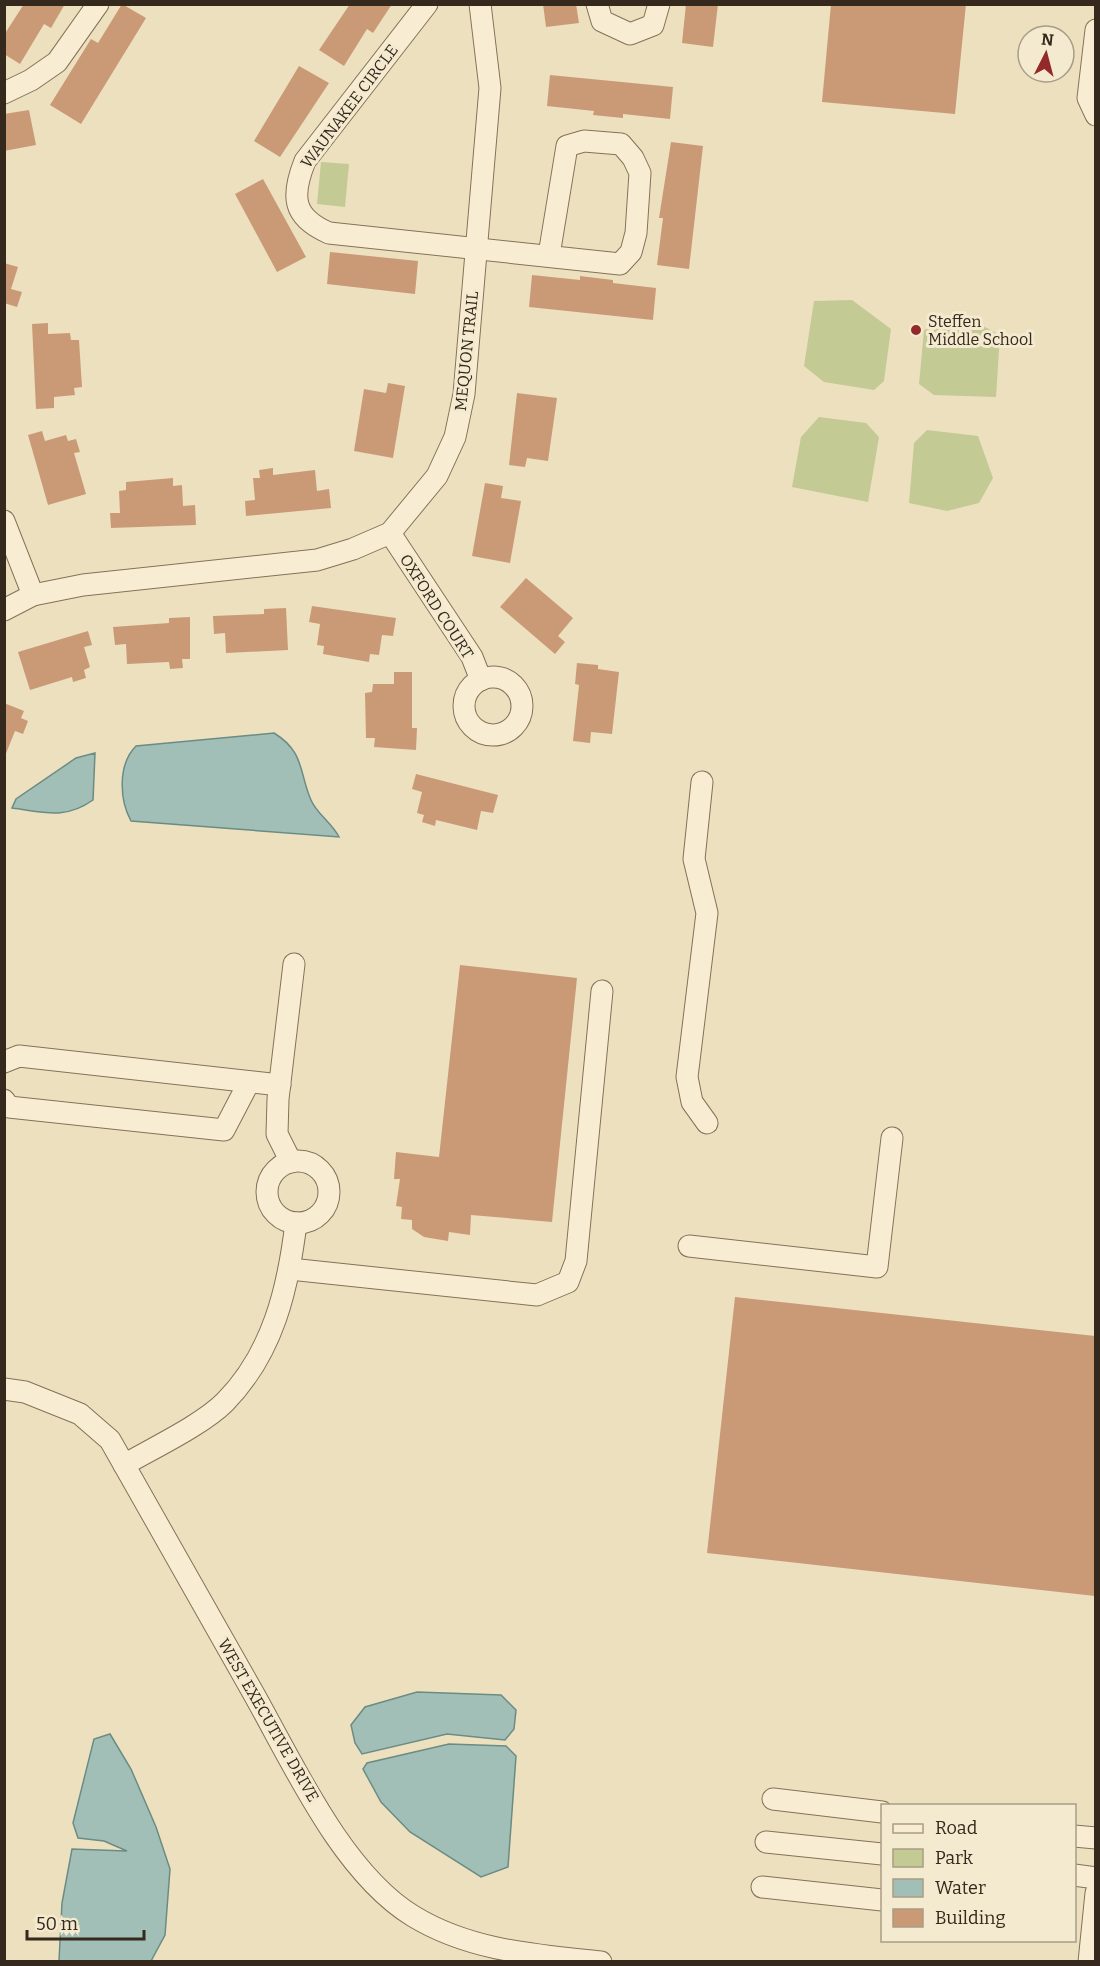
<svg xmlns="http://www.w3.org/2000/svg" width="1100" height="1966" viewBox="0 0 1100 1966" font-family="Bitter,serif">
<rect width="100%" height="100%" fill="#ede0bf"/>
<g fill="#c3ca94">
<polygon points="321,162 349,164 345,207 317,204"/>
<polygon points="852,300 891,329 884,381 874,390 824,382 804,366 814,301"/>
<polygon points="964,316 1000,335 996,397 934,395 919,384 924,330"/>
<polygon points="819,417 866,423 879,437 868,502 792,487 801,437"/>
<polygon points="927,430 978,436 993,478 979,503 947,511 909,503 914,443"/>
</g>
<g fill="#a2bfb7" stroke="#6a8c84" stroke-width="1.5">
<path d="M274 733C305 752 299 773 311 800 316 813 332 823 339 837L131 821C119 799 118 764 136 746Z"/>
<path d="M95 753 93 800C65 820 44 812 12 808L16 799 76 758Z"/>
<polygon points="417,1692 501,1695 516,1710 514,1729 505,1740 447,1734 362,1754 355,1743 351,1725 365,1707"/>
<polygon points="110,1734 131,1769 156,1827 170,1869 165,1935 151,1961 59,1961 62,1903 72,1849 127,1851 104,1841 78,1838 73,1823 94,1739"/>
<polygon points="449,1744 506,1746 516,1756 508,1867 481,1877 410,1832 381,1802 363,1769 367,1763"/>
</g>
<g fill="#ca9a76">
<polygon points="24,4 65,4 51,28 44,24 20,64 4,54 4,35"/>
<polygon points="122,4 146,18 81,124 50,105 91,39 98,43"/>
<polygon points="350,4 392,4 373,33 367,29 344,66 319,50"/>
<polygon points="543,4 576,4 579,23 546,27"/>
<polygon points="686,4 718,4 713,47 682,43"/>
<polygon points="831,4 966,4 955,114 822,102"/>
<polygon points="299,66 329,83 280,157 254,141"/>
<polygon points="550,75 673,87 670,119 623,114 623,118 593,115 594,111 547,106"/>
<polygon points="29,110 36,145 4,151 4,114"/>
<polygon points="671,142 703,146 689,269 657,265 663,218 659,218"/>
<polygon points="263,179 306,257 277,272 235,194"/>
<polygon points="330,252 418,261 415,294 327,284"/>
<polygon points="4,263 18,267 11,289 22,292 17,307 4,303"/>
<polygon points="532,275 580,280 580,276 613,280 613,283 656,288 653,320 529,307"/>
<polygon points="48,323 48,334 70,333 71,340 79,340 82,387 74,388 75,395 54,397 54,408 36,409 32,324"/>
<polygon points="388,383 405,386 393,458 354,451 364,389 386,393"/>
<polygon points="517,393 557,398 548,461 527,458 525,467 509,465"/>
<polygon points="42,431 45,441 66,435 68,441 76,439 80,452 74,453 86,494 48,505 28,435"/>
<polygon points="273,468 273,475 315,470 317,491 329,489 331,508 246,516 245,501 255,500 253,478 260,478 259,470"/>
<polygon points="173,478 173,486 182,485 183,506 195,505 196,525 111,528 110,513 120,513 119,491 126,490 126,482"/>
<polygon points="485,483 503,486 501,498 521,501 510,563 472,556"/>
<polygon points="526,578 573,618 558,636 565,642 555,654 500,607"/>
<polygon points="312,606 396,618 393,636 382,635 379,655 370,654 369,662 323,654 324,646 317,645 320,624 309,622"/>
<polygon points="286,608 288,650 226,653 225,633 214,634 213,616 264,614 264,609"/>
<polygon points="190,617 190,659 182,659 183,668 170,669 169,662 127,664 126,644 115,645 113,627 169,623 169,618"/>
<polygon points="88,631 92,645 84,647 90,667 84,670 86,678 73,682 72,677 30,690 18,652"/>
<polygon points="577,663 598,665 598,669 619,672 612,734 591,732 590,743 573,741 579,685 575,684"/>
<polygon points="394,672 412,672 412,728 417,728 416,750 374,747 375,738 366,738 365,693 372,692 373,684 394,684"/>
<polygon points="4,703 24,711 21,718 28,721 23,734 15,731 5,756"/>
<polygon points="416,774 498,795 493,813 481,811 477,830 436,820 435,826 422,822 424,815 417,813 422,792 412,789"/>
<polygon points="460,965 577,978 552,1222 471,1215 470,1235 449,1232 448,1241 424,1237 412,1229 412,1220 401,1219 402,1207 396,1206 400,1179 394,1179 396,1152 439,1157"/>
<polygon points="735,1297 1095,1336 1095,1596 707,1553"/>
</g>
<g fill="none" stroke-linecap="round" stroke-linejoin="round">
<defs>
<g id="minor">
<path d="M427 4 305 161C291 196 292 217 329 233L620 264 631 252 636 233 640 173 633 158 621 144 584 141 567 146 549 255"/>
<polyline points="597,4 602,21 630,34 653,25 659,4"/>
<polyline points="1096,30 1088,98 1096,115"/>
<polyline points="4,93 31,80 57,62 98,4"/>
<polyline points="4,521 33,595"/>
<polyline points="390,533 472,657 481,680"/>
<polyline points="4,610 33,595 83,585 317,560 353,549 390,533 437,476 455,437 464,394 490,88 480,4"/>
<circle cx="493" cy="706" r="29"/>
<polyline points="702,782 694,859 707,913 687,1077 692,1102 707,1123"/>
<polyline points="4,1062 19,1056 280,1085"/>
<polyline points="4,1100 9,1107 224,1130 249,1082"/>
<circle cx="298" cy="1192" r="31"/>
<polyline points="291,1162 277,1134 278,1099 294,964"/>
<polyline points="689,1246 877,1267 892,1138"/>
<polyline points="290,1269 537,1295 568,1282 576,1261 602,991"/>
<path d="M4 1389 25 1392 80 1414 110 1440C157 1523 204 1606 251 1689 292 1761 341 1872 413 1916 470 1951 536 1955 601 1962"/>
<path d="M124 1465C153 1448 202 1425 225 1402 273 1353 288 1289 296 1223"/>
<polyline points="773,1799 882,1812"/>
<polyline points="1074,1836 1096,1838"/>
<polyline points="766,1842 882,1854"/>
<polyline points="1074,1875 1096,1878"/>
<polyline points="762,1887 882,1900"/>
<polyline points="1089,1962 1096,1893"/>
</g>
</defs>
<use href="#minor" stroke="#857158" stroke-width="23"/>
<use href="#minor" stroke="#f8edd2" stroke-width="21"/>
</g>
<circle fill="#932a29" stroke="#f4eacf" stroke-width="2" cx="916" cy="330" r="6"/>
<g text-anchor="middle" stroke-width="6" stroke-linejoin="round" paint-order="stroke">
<g font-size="16" fill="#35281c" stroke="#f4eacf">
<text transform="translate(349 106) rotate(-53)" y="6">WAUNAKEE CIRCLE</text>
<text transform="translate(466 351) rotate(-84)" y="6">MEQUON TRAIL</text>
<text transform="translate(437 606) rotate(57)" y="6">OXFORD COURT</text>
<text transform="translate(269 1720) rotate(60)" y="6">WEST EXECUTIVE DRIVE</text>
</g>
<g font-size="16" fill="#35281c" stroke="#f4eacf" text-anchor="start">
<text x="928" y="327">Steffen<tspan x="928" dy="18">Middle School</tspan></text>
</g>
</g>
<rect width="1100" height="1966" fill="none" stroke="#35281c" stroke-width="12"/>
<rect x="881" y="1804" width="195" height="138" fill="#f4eacf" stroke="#a89c87" stroke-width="1.5"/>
<rect x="893" y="1824" width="30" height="9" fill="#f8edd2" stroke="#a89c87" stroke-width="1.5"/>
<text x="935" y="1834" font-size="18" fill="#35281c">Road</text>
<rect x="893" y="1849" width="30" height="18" fill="#c3ca94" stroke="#a89c87" stroke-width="1.5"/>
<text x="935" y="1864" font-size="18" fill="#35281c">Park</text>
<rect x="893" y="1879" width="30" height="18" fill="#a2bfb7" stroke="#a89c87" stroke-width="1.5"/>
<text x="935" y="1894" font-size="18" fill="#35281c">Water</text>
<rect x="893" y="1909" width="30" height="18" fill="#ca9a76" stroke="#a89c87" stroke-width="1.5"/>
<text x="935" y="1924" font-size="18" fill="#35281c">Building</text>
<g transform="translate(1046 54) rotate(6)"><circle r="28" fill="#f4eacf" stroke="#a89c87" stroke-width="1.5"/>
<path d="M0-4.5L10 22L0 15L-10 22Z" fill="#932a29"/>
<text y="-9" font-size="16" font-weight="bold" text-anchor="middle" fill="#35281c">N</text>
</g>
<path d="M27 1930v9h117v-9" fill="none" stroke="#35281c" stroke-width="3"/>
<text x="36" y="1930" font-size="18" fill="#35281c" stroke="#f4eacf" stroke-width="4.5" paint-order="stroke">50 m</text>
</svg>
